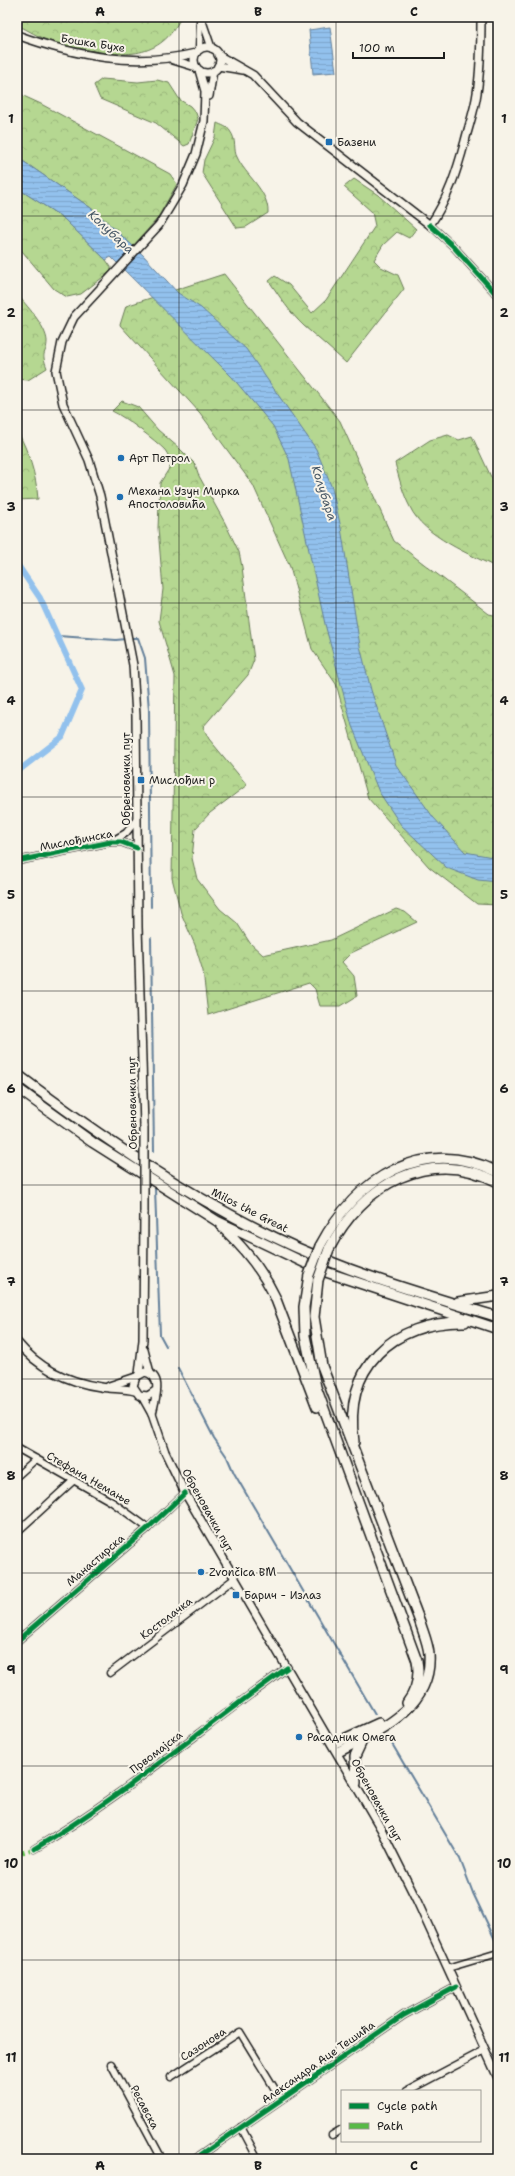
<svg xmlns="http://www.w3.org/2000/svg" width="515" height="2176" viewBox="0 0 515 2176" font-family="'Shantell Sans',sans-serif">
<defs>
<pattern id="forest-crowns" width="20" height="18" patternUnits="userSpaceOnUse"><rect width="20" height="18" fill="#b5d791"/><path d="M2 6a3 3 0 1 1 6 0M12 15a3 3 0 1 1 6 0" fill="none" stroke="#9bb87c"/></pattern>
<pattern id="water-rules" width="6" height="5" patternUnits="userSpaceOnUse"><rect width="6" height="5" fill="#92c1ed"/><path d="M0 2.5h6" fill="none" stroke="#7da5cb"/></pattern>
</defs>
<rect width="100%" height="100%" fill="#f7f3e8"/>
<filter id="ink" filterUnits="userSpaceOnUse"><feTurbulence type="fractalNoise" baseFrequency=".025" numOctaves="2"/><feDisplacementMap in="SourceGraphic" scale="8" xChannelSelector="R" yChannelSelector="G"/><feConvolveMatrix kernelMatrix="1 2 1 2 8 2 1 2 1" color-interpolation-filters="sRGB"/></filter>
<g filter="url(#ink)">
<g fill="url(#forest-crowns)" stroke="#687a56">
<path d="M17 17H59L99 23 114 20 115 17H181C161 60 123 57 83 49 72 47 60 46 50 42 39 37 28 30 17 25Z"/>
<polygon points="102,79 138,82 157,80 169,83 180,100 190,106 196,113 198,119 189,144 184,146 156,123 100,99 94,85"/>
<polygon points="17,93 41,104 170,174 177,184 157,219 133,246 91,208 17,157"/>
<path d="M217 123C221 125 228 127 230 131 237 140 233 150 237 157 245 175 269 191 268 213L246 227 237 228 202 173 204 160 215 137Z"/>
<path d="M354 179 378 195 416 229 409 238 397 232 383 245 374 260 381 267 398 275 404 289 346 363C332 350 318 338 304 326 290 313 280 297 269 281L275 276 289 285 312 313 326 300 375 226 372 212 344 187Z"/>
<polygon points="17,188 62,217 106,260 111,267 111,271 81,294 67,297 54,289 17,245"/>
<polygon points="224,274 340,421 394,541 489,614 498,616 498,905 477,904 429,867 368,798 336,684 312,649 290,567 253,485 200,413 120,325 126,306"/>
<path d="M17 294C26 305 46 326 47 341 47 355 40 350 47 368L28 380 17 379Z"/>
<path d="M122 401 138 407 158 430 179 448 195 464 199 476 225 523 239 552 242 567 254 660 248 675 203 727 209 739 247 785 210 813 195 829 192 858 197 879 220 909 237 923 250 943 263 955 331 940 396 909 405 912 417 922 351 953 342 962 354 976 357 996 341 1006H320L315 989 309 983 208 1015 203 971 195 945 181 913 172 878 175 676 159 621 163 589 158 528 160 483 172 464C170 460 168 454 165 450 155 440 125 417 112 411Z"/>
<path d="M17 430C29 453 36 474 38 499L17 500Z"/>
<path d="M448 435 459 440 472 436 492 479H498V568C471 555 423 536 410 507 403 494 399 478 395 463L430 440Z"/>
</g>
<g fill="url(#water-rules)" stroke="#637f99">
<polygon points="330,27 336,72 313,74 309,30"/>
<polygon points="17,157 91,208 143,255 178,293 201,308 246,349 316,449 332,488 341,528 360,646 371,690 396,765 433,817 465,852 498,858 498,882 478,880 447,868 401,825 379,792 352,726 325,624 289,459 273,426 232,377 111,257 106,260 62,217 17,188"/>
</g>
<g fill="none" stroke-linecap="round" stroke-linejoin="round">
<g stroke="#637f99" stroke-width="2">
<polyline points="58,636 116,640 126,639"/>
<polyline points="130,638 138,638 145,658 149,710 151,907"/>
<polyline points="151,938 154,1151"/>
<polyline points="155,1188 160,1335 166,1346"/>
<polyline points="178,1368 214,1438 227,1457 234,1473 375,1714"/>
<polyline points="388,1737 460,1859 473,1893 498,1946"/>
</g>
<polyline stroke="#92c1ed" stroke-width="6" points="17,564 40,598 82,690 62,737 17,772"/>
<defs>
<g id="minor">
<polyline points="201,17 212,49"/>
<polyline points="199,50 200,21"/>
<polyline points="430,225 453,246 498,296"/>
<polyline points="114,840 126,833 137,819"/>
<polyline points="17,861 111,842 121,842 137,848"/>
<polyline points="17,1448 112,1502 148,1528"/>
<polyline points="17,1476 36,1459"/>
<polyline points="17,1532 73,1481"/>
<polyline points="17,1641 148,1528 185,1493"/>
<polyline points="110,1673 234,1579"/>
<path d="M34 1849C123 1796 202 1728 287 1668"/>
<polyline points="448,1968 498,1953"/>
<polyline points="111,2064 162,2159"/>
<polyline points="171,2077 240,2032 281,2099"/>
<polyline points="407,2091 485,2050"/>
<polyline points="241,2127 258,2159"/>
<polyline points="332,2135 342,2129"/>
<polyline points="195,2159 404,2015 456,1987"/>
</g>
<g id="major">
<path d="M17 35C75 56 134 68 196 53"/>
<circle cx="207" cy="60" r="13"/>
<path d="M218 55 253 75 297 122 430 225C448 199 457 171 465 141 469 125 475 109 477 93 481 68 481 42 481 17"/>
<polyline points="173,60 196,67"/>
<polyline points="218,66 243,70"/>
<polyline points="209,96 213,71"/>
<polyline points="144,1127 138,927 136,716 133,665 100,496 89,460 63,404 56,371 62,342 74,317 159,225 183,185 196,154 204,121 205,91 199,70"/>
<path d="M17 1342C39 1369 67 1382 101 1387 112 1389 124 1388 135 1391"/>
<polyline points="144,1350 150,1373"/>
<polyline points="139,1374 143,1340 144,1212"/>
<polyline points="109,1386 136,1377"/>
<polyline points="142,1396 152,1414 165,1452 185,1493 381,1829 417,1901 498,2078"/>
<path d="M152 1414C154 1401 165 1376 145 1372L136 1377 133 1386 139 1395 148 1396 155 1391"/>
</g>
<g id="highway">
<path d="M17 1074C98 1135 184 1194 276 1238 346 1272 423 1294 498 1317"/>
<polyline points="17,1088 92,1142 217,1221 320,1270 498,1329"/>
<path d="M222 1227C244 1248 262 1269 275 1297L317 1407"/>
<path d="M320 1246C356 1178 423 1135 498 1172"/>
<path d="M329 1249C362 1184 429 1146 498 1182"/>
<path d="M309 1275 304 1307 305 1336 316 1387 417 1661C420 1677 417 1690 407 1703"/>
<path d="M318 1280 314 1317 322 1366 420 1622C423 1632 428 1643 429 1654 433 1708 378 1731 338 1752"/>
<polyline points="458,1302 498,1296"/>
<path d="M354 1442C343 1367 392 1321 465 1322"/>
<polyline points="333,1744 379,1723"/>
<polyline points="356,1783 355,1756 363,1739"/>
</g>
</defs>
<use href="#minor" stroke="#1c1c1c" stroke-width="9"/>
<use href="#major" stroke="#1c1c1c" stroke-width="10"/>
<use href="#highway" stroke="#1c1c1c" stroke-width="12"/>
<use href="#minor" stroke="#f7f3e8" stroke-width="6"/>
<use href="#major" stroke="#f7f3e8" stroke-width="7"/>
<use href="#highway" stroke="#f7f3e8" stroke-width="9"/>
<defs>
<polyline id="major-bridge" points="144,1127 144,1212"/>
<g id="highway-bridge">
<polyline points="309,1275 320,1246"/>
<polyline points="318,1280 329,1249"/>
</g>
</defs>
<use href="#major-bridge" stroke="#1c1c1c" stroke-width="10" stroke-linecap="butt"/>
<use href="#highway-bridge" stroke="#1c1c1c" stroke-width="12" stroke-linecap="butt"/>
<use href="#major-bridge" stroke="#f7f3e8" stroke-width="7"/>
<use href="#highway-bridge" stroke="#f7f3e8" stroke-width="9"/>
<polyline stroke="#58b947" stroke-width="4" stroke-dasharray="8 4" stroke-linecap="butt" points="17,1854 34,1849"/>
<defs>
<g id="cycleway">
<polyline points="430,225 453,246 498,296"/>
<polyline points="17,861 111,842 121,842 137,848"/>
<polyline points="17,1641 148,1528 185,1493"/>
<path d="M34 1849C123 1796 202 1728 287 1668"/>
<polyline points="195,2159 404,2015 456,1987"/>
</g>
</defs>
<use href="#cycleway" stroke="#f7f3e8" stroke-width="8"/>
<use href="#cycleway" stroke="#00873e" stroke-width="5"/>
</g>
</g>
<path fill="none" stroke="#1c1c1c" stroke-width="1" stroke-opacity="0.55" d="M179 17V2159M336 17V2159M17 216H498M17 410H498M17 603H498M17 797H498M17 991H498M17 1185H498M17 1379H498M17 1573H498M17 1766H498M17 1960H498"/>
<g fill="#1f6fb2" stroke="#f7f3e8" stroke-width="1.5">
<rect x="325" y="138" width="8" height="8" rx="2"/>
<circle cx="121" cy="458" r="4"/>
<circle cx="120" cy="497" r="4"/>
<rect x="137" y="776" width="8" height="8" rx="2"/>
<circle cx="201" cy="1572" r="4"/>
<rect x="232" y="1591" width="8" height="8" rx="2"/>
<circle cx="299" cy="1737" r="4"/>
</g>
<g text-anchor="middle" stroke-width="4" stroke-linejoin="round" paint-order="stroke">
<g font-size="11" fill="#1c1c1c" stroke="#f7f3e8">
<text transform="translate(93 43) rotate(9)" y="4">Бошка Бухе</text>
<text transform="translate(126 779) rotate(-90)" y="4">Обреновачки пут</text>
<text transform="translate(76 840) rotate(-11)" y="4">Мислођинска</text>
<text transform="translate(132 1103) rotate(-91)" y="4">Обреновачки пут</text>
<text transform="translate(250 1210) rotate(27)" y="4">Milos the Great</text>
<text transform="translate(89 1478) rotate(30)" y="4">Стефана Немање</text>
<text transform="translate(208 1510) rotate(61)" y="4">Обреновачки пут</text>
<text transform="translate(95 1560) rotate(-41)" y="4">Манастирска</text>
<text transform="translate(166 1618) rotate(-37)" y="4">Костолачка</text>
<text transform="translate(156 1752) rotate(-37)" y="4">Првомајска</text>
<text transform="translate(377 1800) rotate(61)" y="4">Обреновачки пут</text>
<text transform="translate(203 2044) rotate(-33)" y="4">Сазонова</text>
<text transform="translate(318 2062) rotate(-35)" y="4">Александра Аце Тешића</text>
<text transform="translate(145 2107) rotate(62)" y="4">Ресавска</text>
</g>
<g font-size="11" fill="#1c1c1c" stroke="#f7f3e8" text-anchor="start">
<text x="337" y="146">Базени</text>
<text x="129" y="462">Арт Петрол</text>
<text x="128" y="495">Механа Узун Мирка<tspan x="128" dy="13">Апостоловића</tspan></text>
<text x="149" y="784">Мислођин р</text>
<text x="209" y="1576">Zvončica BM</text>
<text x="244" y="1599">Барич - Излаз</text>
<text x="307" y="1741">Расадник Омега</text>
</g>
<g font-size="12" font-style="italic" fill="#455665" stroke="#f7f3e8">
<text transform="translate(111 232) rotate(43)" y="4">Колубара</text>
<text transform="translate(324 493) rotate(72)" y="4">Колубара</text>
</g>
</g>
<rect width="515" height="2176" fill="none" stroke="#f7f3e8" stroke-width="44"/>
<rect x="341" y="2090" width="140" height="52" fill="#f7f3e8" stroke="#9f9d96"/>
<rect x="349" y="2103" width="20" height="6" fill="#00873e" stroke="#9f9d96"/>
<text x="377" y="2110" font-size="12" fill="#1c1c1c">Cycle path</text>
<rect x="349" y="2123" width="20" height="6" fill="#58b947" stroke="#9f9d96"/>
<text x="377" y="2130" font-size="12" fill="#1c1c1c">Path</text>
<path d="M353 52v6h91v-6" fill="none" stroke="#1c1c1c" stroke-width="2"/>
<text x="359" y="52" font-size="12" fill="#1c1c1c" stroke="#f7f3e8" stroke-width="3" paint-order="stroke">100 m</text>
<rect x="22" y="22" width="471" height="2132" fill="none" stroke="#1c1c1c" stroke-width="1.5"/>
<g font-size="13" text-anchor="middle" font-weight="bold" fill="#1c1c1c">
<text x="100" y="16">A</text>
<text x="258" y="16">B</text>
<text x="414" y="16">C</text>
<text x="11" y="123">1</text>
<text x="504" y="123">1</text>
<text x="11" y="317">2</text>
<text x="504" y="317">2</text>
<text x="11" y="511">3</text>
<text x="504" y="511">3</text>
<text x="11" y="705">4</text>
<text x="504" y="705">4</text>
<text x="11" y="899">5</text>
<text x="504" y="899">5</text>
<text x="11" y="1093">6</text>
<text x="504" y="1093">6</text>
<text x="11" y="1286">7</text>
<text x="504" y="1286">7</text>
<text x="11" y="1480">8</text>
<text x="504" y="1480">8</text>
<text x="11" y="1674">9</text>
<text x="504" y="1674">9</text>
<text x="11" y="1868">10</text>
<text x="504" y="1868">10</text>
<text x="11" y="2062">11</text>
<text x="504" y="2062">11</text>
<text x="100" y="2170">A</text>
<text x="258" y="2170">B</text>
<text x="414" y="2170">C</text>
</g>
</svg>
